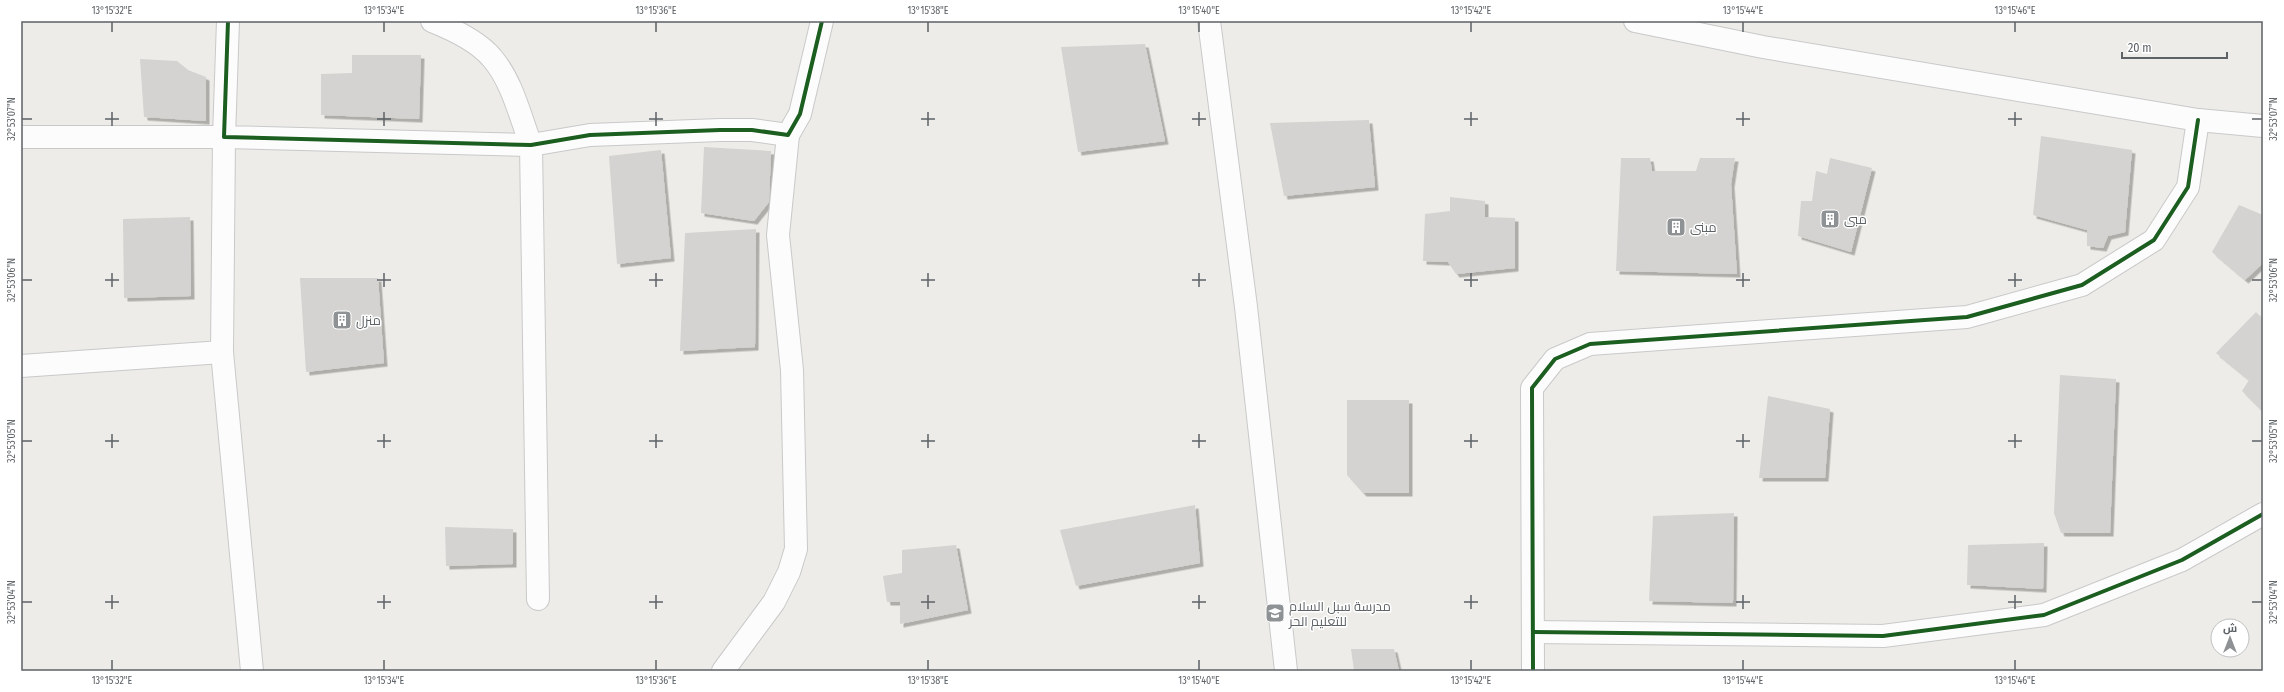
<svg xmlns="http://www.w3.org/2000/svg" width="2284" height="692" viewBox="0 0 2284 692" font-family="'Fira Sans Condensed',Cairo,sans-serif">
<defs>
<filter id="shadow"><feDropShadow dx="3.5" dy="3.5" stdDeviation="0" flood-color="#0004"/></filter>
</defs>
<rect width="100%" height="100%" fill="#edece8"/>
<g fill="#d4d3d1" filter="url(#shadow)">
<polygon points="1145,44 1165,141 1078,152 1061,47"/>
<polygon points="352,55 421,55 419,119 321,115 321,74 352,73"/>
<polygon points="140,59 177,61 188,70 206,77 206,121 144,117"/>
<polygon points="1369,120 1375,187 1284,196 1270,123"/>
<polygon points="2041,136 2132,150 2125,232 2108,236 2103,248 2087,246 2087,230 2033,215"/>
<polygon points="704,147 771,151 769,202 754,221 701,213"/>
<polygon points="661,150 671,258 617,264 609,156"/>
<polygon points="1621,158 1650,158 1652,171 1696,171 1700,158 1735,158 1731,184 1737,274 1616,271"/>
<polygon points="1830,158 1872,168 1851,252 1798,236 1801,201 1812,201 1816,171 1827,174"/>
<polygon points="1450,197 1485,201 1485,217 1515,218 1515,268 1456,274 1448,262 1423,261 1425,214 1450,211"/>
<polygon points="2239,205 2263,215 2263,263 2245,280 2212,252"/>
<polygon points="190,217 191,296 124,298 123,219"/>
<polygon points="756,229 755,347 680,351 685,233"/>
<polygon points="300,278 378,278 384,363 306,372"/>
<polygon points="2256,312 2263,319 2263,412 2242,391 2249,380 2216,353"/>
<polygon points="2060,375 2116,379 2110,533 2061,533 2054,513"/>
<polygon points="1768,396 1830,409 1825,478 1759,478"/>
<polygon points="1347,400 1409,400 1409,493 1363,493 1347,475"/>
<polygon points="1195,505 1200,563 1076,586 1060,530"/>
<polygon points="1734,513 1733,603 1649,601 1653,516"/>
<polygon points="445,527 513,529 513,564 446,566"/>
<polygon points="2044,543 2043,589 1967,585 1968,545"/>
<polygon points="956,545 968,610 900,624 900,602 887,602 883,576 902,573 902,550"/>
<polygon points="1351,649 1394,649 1399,671 1354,671"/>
</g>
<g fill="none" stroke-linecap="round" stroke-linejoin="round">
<defs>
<g id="minor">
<polyline points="228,21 224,137 531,145 590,135 720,130 752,130 788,135 800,114 822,21"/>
<path d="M432 21C452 29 478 41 492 58 512 81 520 116 531 145L538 599"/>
<polyline points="1209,21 1246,307 1286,671"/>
<polyline points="1635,21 1763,47 2198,120 2263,126"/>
<polyline points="21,137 224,137 222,352 252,671"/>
<polyline points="21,366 222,352"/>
<polyline points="1533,632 1883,636 2044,615 2182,560 2263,514"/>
<polyline points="723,671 774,602 789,572 796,549 792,370 778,235 788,135"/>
<polyline points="1533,671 1532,388 1555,359 1590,344 1967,317 2082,285 2154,240 2188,187 2198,120"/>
</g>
</defs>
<use href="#minor" stroke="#c9c9c9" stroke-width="24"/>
<use href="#minor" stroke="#fcfcfc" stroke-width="22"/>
<defs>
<g id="cycleway">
<polyline points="228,21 224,137 531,145 590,135 720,130 752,130 788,135 800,114 822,21"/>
<polyline points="1533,632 1883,636 2044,615 2182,560 2263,514"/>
<polyline points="1533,671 1532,388 1555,359 1590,344 1967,317 2082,285 2154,240 2188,187 2198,120"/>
</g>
</defs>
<use href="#cycleway" stroke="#fff" stroke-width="6"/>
<use href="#cycleway" stroke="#1b5e20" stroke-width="4"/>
</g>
<path fill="none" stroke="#5d6266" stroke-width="1.5" d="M112 22V32M384 22V32M656 22V32M928 22V32M1199 22V32M1471 22V32M1743 22V32M2015 22V32M112 112V126M384 112V126M656 112V126M928 112V126M1199 112V126M1471 112V126M1743 112V126M2015 112V126M22 119H32M105 119H119M377 119H391M649 119H663M921 119H935M1192 119H1206M1464 119H1478M1736 119H1750M2008 119H2022M2252 119H2262M112 273V287M384 273V287M656 273V287M928 273V287M1199 273V287M1471 273V287M1743 273V287M2015 273V287M22 280H32M105 280H119M377 280H391M649 280H663M921 280H935M1192 280H1206M1464 280H1478M1736 280H1750M2008 280H2022M2252 280H2262M112 434V448M384 434V448M656 434V448M928 434V448M1199 434V448M1471 434V448M1743 434V448M2015 434V448M22 441H32M105 441H119M377 441H391M649 441H663M921 441H935M1192 441H1206M1464 441H1478M1736 441H1750M2008 441H2022M2252 441H2262M112 595V609M384 595V609M656 595V609M928 595V609M1199 595V609M1471 595V609M1743 595V609M2015 595V609M22 602H32M105 602H119M377 602H391M649 602H663M921 602H935M1192 602H1206M1464 602H1478M1736 602H1750M2008 602H2022M2252 602H2262M112 660V670M384 660V670M656 660V670M928 660V670M1199 660V670M1471 660V670M1743 660V670M2015 660V670"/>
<defs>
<symbol id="building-square" viewBox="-11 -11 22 22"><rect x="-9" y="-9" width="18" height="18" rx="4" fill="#8f9294" stroke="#fff"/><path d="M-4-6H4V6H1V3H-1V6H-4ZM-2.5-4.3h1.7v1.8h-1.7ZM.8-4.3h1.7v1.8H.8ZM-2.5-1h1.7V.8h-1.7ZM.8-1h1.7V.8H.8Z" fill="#fff"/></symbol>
<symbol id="school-square" viewBox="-11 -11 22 22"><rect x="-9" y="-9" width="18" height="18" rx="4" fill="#8f9294" stroke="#fff"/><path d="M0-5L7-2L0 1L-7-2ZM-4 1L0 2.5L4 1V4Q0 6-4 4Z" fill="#fff"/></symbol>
</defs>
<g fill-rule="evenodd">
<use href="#building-square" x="1819" y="208" width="22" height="22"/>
<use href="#building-square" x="1665" y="216" width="22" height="22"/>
<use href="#building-square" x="331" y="309" width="22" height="22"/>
<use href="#school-square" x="1264" y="602" width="22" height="22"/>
</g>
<g text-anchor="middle" stroke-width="3" stroke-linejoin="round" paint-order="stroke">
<g font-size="13" fill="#5d6266" stroke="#fff" text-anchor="start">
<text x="1844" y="224">مبى</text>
<text x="1690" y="232">مبنى</text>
<text x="356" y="325">منزل</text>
<text x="1289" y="611">مدرسة سبل السلام<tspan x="1289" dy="15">للتعليم الحر</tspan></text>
</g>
</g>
<rect width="2284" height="692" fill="none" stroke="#ffffff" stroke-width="44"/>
<g transform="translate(2230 638)"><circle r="19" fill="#ffffff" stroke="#bec0c2"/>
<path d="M0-3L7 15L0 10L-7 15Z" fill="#8f9294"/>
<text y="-6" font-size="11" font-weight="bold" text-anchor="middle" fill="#5d6266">ش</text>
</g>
<path d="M2122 52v6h105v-6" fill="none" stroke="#5d6266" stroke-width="2"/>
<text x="2128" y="52" font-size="12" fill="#5d6266" stroke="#ffffff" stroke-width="3" paint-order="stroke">20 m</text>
<rect x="22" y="22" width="2240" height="648" fill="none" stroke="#5d6266" stroke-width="1.5"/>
<g font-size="10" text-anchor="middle" fill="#5d6266">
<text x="112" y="14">13°15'32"E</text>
<text x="384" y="14">13°15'34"E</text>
<text x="656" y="14">13°15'36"E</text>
<text x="928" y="14">13°15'38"E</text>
<text x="1199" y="14">13°15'40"E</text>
<text x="1471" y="14">13°15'42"E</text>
<text x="1743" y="14">13°15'44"E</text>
<text x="2015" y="14">13°15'46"E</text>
<text transform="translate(11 119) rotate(-90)" y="4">32°53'07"N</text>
<text transform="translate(2273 119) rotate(-90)" y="4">32°53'07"N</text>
<text transform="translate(11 280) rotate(-90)" y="4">32°53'06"N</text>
<text transform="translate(2273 280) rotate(-90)" y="4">32°53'06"N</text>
<text transform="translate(11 441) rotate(-90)" y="4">32°53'05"N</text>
<text transform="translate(2273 441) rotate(-90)" y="4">32°53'05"N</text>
<text transform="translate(11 602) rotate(-90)" y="4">32°53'04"N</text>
<text transform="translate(2273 602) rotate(-90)" y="4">32°53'04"N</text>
<text x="112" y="684">13°15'32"E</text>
<text x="384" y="684">13°15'34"E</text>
<text x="656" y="684">13°15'36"E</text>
<text x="928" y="684">13°15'38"E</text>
<text x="1199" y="684">13°15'40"E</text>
<text x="1471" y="684">13°15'42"E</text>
<text x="1743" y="684">13°15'44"E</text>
<text x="2015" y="684">13°15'46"E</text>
</g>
</svg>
